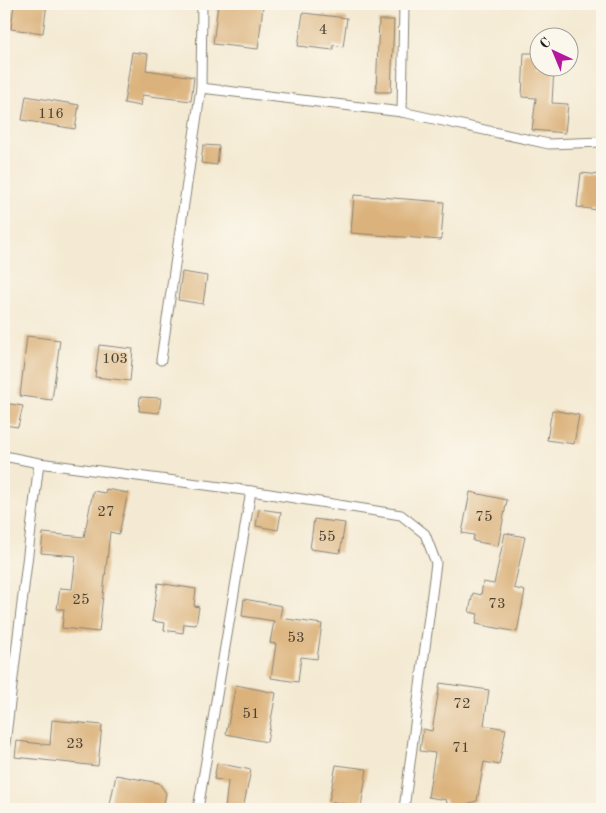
<svg xmlns="http://www.w3.org/2000/svg" width="606" height="813" viewBox="0 0 606 813" font-family="'Old Standard TT',serif">
<rect width="100%" height="100%" fill="#fbf7ec"/>
<filter id="ink" filterUnits="userSpaceOnUse"><feTurbulence type="fractalNoise" baseFrequency=".02" numOctaves="2"/><feDisplacementMap in="SourceGraphic" scale="10" xChannelSelector="R" yChannelSelector="G"/><feConvolveMatrix kernelMatrix="1 2 1 2 8 2 1 2 1" color-interpolation-filters="sRGB"/></filter>
<filter id="wash" filterUnits="userSpaceOnUse"><feTurbulence type="fractalNoise" baseFrequency=".0096" numOctaves="4" result="noise"/><feDisplacementMap in="SourceGraphic" scale="20" xChannelSelector="R" yChannelSelector="G"/><feGaussianBlur stdDeviation="1.12" result="paint"/><feColorMatrix in="noise" values="0 0 0 0 0 0 0 0 0 0 0 0 0 0 0 0 0 1.4 0 .05"/><feComposite in="paint" operator="in"/></filter>
<g filter="url(#wash)">
<rect width="100%" height="100%" fill="#f4ead3"/>
<g id="blocks">
<g fill="#dbb27c">
<polygon points="14,4 47,4 43,33 11,29"/>
<polygon points="218,4 263,6 258,49 213,44"/>
<polygon points="303,13 347,18 343,47 333,45 333,50 298,46"/>
<polygon points="379,20 394,20 391,92 376,92"/>
<polygon points="132,52 148,54 146,70 194,77 191,101 142,95 140,106 124,103"/>
<polygon points="524,53 538,53 538,68 554,68 552,103 568,104 565,133 532,130 536,98 522,97"/>
<polygon points="26,96 79,105 75,129 22,120"/>
<polygon points="203,145 219,146 217,165 201,163"/>
<polygon points="581,173 601,175 597,210 577,207"/>
<polygon points="354,195 444,202 441,240 351,233"/>
<polygon points="182,272 207,276 203,304 178,300"/>
<polygon points="27,336 60,340 52,400 20,396"/>
<polygon points="99,345 133,349 130,381 95,377"/>
<polygon points="140,397 161,398 159,413 139,411"/>
<polygon points="4,403 23,406 18,427 4,425"/>
<polygon points="552,410 579,415 574,444 547,440"/>
<polygon points="106,489 128,493 119,534 110,532 99,632 62,628 64,609 57,609 60,588 72,589 76,556 41,553 43,533 84,537 93,491 105,493"/>
<polygon points="470,492 507,500 498,546 473,541 474,535 462,533"/>
<polygon points="259,509 281,512 278,530 256,526"/>
<polygon points="314,519 345,523 340,553 310,549"/>
<polygon points="505,533 525,537 514,588 525,591 517,632 476,624 478,614 469,612 473,593 481,595 483,582 494,584"/>
<polygon points="158,583 196,589 194,606 199,607 196,625 184,624 183,633 164,630 165,623 152,621"/>
<polygon points="244,599 282,606 280,618 322,624 317,659 301,657 298,682 271,678 276,644 270,643 274,621 242,616"/>
<polygon points="440,683 489,690 484,725 506,729 499,765 484,762 477,801 452,808 448,805 446,800 428,797 435,753 420,751 423,729 432,731"/>
<polygon points="236,685 276,693 267,742 226,734"/>
<polygon points="52,720 102,725 98,766 15,757 17,741 50,745"/>
<polygon points="217,763 251,770 243,809 225,809 228,781 214,779"/>
<polygon points="336,765 367,769 361,807 329,801"/>
<polygon points="116,775 159,783 166,793 163,809 109,809"/>
</g>
</g>
</g>
<g filter="url(#ink)">
<use href="#blocks" fill-opacity="0" stroke="#888378" stroke-width="1"/>
<g fill="none" stroke-linecap="round" stroke-linejoin="round">
<defs>
<g id="lane">
<polyline points="202,4 201,88 402,112 549,144 602,142"/>
<polyline points="402,112 404,4"/>
<polyline points="161,360 201,88"/>
<polyline points="4,456 39,463 251,491 401,515 425,534 436,563 404,809"/>
<polyline points="4,752 39,463"/>
<polyline points="198,809 251,491"/>
</g>
</defs>
<use href="#lane" stroke="#888378" stroke-width="11"/>
<use href="#lane" stroke="#fff" stroke-width="9"/>
</g>
</g>
<g text-anchor="middle" stroke-width="4.5" stroke-linejoin="round" paint-order="stroke">
<g font-size="15" fill="#4c4234">
<text x="323" y="34">4</text>
<text x="51" y="118">116</text>
<text x="115" y="363">103</text>
<text x="106" y="516">27</text>
<text x="484" y="521">75</text>
<text x="327" y="541">55</text>
<text x="81" y="604">25</text>
<text x="497" y="608">73</text>
<text x="296" y="642">53</text>
<text x="462" y="708">72</text>
<text x="251" y="718">51</text>
<text x="75" y="748">23</text>
<text x="461" y="752">71</text>
</g>
</g>
<rect width="606" height="813" fill="none" stroke="#fbf7ec" stroke-width="20"/>
<g transform="translate(554 52) rotate(316)"><circle r="24" fill="#fbf7ec" stroke="#a29f99"/>
<path d="M0-4L9 19L0 12L-9 19Z" fill="#b5179e"/>
<text y="-8" font-size="14" font-weight="bold" text-anchor="middle" fill="#1c1c1c">С</text>
</g>
</svg>
